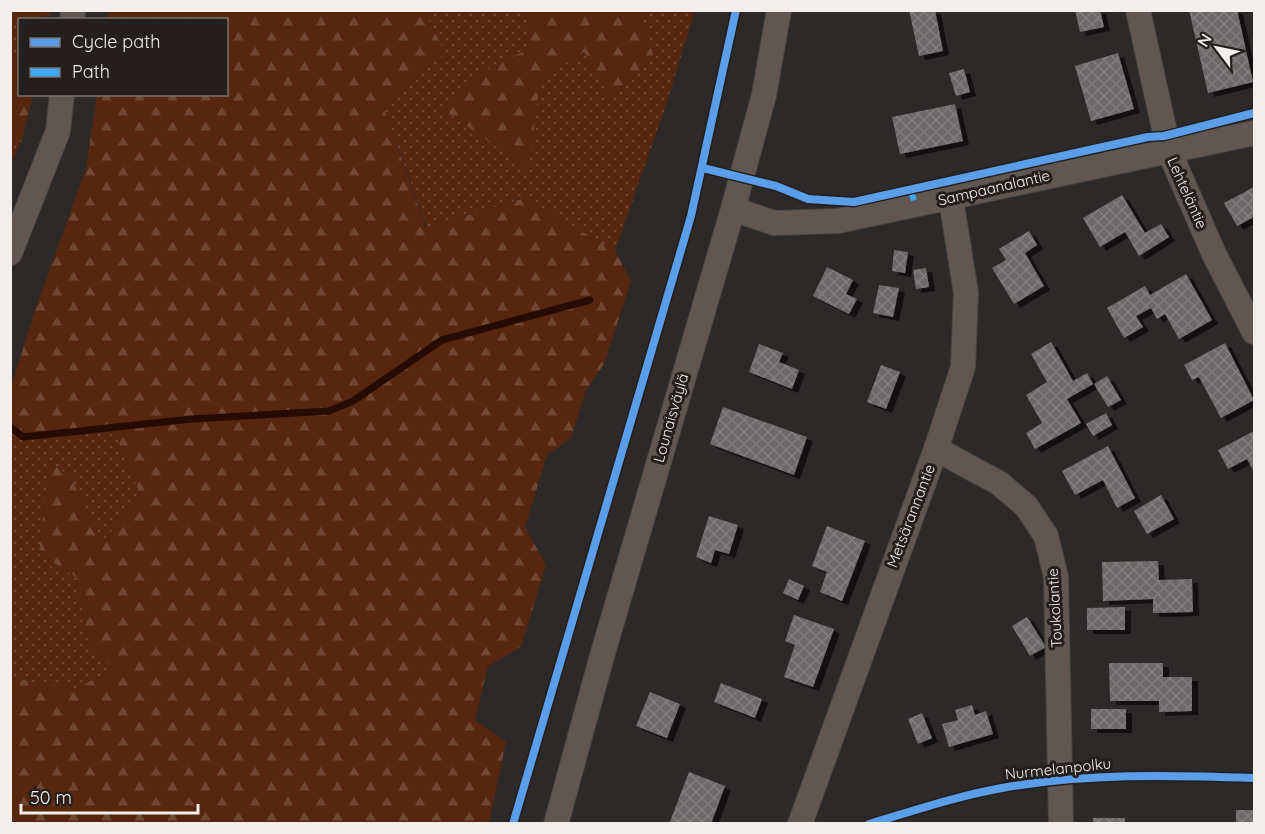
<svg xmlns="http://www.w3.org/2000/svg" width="1265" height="834" viewBox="0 0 1265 834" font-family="Quicksand,sans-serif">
<defs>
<pattern id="grass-dots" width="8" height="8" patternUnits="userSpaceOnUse" patternTransform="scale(1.5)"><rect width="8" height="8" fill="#56260e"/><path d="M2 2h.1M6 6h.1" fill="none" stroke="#6f4631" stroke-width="1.8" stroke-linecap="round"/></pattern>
<pattern id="forest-firs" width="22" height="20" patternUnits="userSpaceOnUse" patternTransform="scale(1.5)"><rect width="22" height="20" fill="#56260e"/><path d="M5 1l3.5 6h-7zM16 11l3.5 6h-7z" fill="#6f4631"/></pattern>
<pattern id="building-cross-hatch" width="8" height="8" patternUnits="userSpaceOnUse" patternTransform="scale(1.5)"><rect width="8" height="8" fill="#6c6968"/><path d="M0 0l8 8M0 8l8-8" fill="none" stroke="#817f7e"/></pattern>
<filter id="shadow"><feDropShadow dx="6" dy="4" stdDeviation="0" flood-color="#0009"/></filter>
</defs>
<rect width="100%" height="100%" fill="#2c2928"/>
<g fill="url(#grass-dots)">
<polygon points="424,11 525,11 532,47 466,81 540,79 584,52 610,98 654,59 640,11 695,11 665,108 615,251 525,198 427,228 384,108 445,53"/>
<polygon points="19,20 19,50 11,60 10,22"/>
<polygon points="22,139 11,165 11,141"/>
<polygon points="10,423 46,439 114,431 140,494 103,543 71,478 49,461 39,553 77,578 89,645 113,669 76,689 11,678"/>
</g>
<g fill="url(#forest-firs)">
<polygon points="10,11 50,11 50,15 11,22"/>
<polygon points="109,11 424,11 445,53 384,108 426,228 525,198 615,251 631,281 604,364 586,390 571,438 547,455 525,527 546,565 521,647 488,666 475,720 506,742 489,823 11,823 11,678 76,689 113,669 89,646 77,578 39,553 49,461 71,478 103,542 140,494 114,431 46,439 11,423 11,387 33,316 86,169 97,95 226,94 226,20 108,19"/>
<polygon points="525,11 640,11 654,59 610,98 584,52 540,79 529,169 445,111 466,81 532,47"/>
<polygon points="19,50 20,94 33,95 22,139 11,141 11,60"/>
</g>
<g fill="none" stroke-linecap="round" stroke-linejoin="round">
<polyline stroke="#270a04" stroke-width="7" points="10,427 23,437 192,419 329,411 353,401 442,340 590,300"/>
</g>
<g fill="url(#building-cross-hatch)" filter="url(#shadow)">
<polygon points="909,10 935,10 943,51 919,56"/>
<polygon points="1075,10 1100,10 1104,27 1080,32"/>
<polygon points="1189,10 1237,10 1253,82 1208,93"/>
<polygon points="1118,53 1134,109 1091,121 1075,66"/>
<polygon points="964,69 970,92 956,96 949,73"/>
<polygon points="955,104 963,141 900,154 892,117"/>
<polygon points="1254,187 1254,217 1237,226 1224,203"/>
<polygon points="1122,195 1145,233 1161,224 1169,237 1139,256 1125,232 1100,247 1083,218"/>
<polygon points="1029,231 1037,245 1025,253 1044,286 1014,304 992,268 1006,260 999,249"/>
<polygon points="894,250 908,252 905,273 892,271"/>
<polygon points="827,267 853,280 846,294 857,299 849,314 813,296"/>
<polygon points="926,268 929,287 916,289 913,270"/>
<polygon points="1186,274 1212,320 1179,339 1165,314 1157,319 1151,308 1136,316 1143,327 1124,338 1107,308 1145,286 1150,295"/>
<polygon points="879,285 899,288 893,317 873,313"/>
<polygon points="1051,342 1073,381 1087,373 1093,384 1067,399 1081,423 1035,449 1026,433 1042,423 1026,395 1047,382 1031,354"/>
<polygon points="1225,343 1254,400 1221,418 1199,377 1192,380 1184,365"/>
<polygon points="759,344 783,353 779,362 799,370 792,389 749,372"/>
<polygon points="881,365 900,372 886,409 867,402"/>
<polygon points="1107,376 1121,400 1108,407 1094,384"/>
<polygon points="723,407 807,437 794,475 710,444"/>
<polygon points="1106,413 1112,425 1093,436 1086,424"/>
<polygon points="1254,431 1254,472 1247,459 1228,469 1218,450"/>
<polygon points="1108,446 1135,498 1117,508 1103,480 1075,495 1062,471"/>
<polygon points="1161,495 1174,519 1147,534 1134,511"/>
<polygon points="709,516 738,525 729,554 715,550 711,563 696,557"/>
<polygon points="827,526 865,541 842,601 820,592 827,572 812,566"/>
<polygon points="1158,561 1159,580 1192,579 1193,612 1153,613 1153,599 1103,601 1102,562"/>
<polygon points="789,579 804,586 798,600 783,593"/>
<polygon points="1125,607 1125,630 1087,630 1087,608"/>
<polygon points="794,615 834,629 813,687 784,677 795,645 785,641"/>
<polygon points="1027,617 1046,647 1030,656 1012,626"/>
<polygon points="1109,663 1163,663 1163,677 1192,677 1192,711 1159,712 1159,701 1110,701"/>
<polygon points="721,683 762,699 755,718 714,702"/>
<polygon points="650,692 680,704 667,738 636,726"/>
<polygon points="972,705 975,715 986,711 993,734 949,747 942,724 958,720 955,710"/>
<rect x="1091" y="709" width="35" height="20"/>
<polygon points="922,713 932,738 918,744 908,719"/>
<polygon points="689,772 725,786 711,824 669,824"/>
<rect x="1236" y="810" width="18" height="14"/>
<rect x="1093" y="818" width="32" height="6"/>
</g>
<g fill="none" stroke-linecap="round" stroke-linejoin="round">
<defs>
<g id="minor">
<polyline points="1138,10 1169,151 1214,254 1254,332"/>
<polyline points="72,20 73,10"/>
<polyline points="733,209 774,223 838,221 1254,133"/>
<polyline points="10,253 58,131 62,94"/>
<polyline points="936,449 999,483 1026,506 1046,536 1056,577 1061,824"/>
<polyline points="556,824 602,656 733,209 764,95 779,10"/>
<polyline points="800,824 936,449 963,367 966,293 951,199"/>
</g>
</defs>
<use href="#minor" stroke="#474544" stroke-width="26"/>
<use href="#minor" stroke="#605752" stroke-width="24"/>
<polyline stroke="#3fa9f5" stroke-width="6" stroke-dasharray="12 6" stroke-linecap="butt" points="910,189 916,206"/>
<defs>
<g id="cycleway">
<polyline points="703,168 776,186 808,199 854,202 1148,137 1164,136 1254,113"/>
<polyline points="513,824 691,216 736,10"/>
<path d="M869 824C913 811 957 796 1002 788 1085 773 1170 775 1254 778"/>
</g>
</defs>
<use href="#cycleway" stroke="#241f1c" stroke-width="11"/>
<use href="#cycleway" stroke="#5a9eea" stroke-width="8"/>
</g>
<g text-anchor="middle" stroke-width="6" stroke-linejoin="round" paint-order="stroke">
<g font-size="15" fill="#f2eeec" stroke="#241f1c">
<text transform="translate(994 188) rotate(-13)" y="5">Sampaanalantie</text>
<text transform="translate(1187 193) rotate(66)" y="5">Lehteläntie</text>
<text transform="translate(671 418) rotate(-74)" y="5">Lounaisväylä</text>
<text transform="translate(911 516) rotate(-69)" y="5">Metsärannantie</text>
<text transform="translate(1055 608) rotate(-93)" y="5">Toukolantie</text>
<text transform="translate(1058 769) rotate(-6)" y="5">Nurmelanpolku</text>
</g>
</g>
<rect width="1265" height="834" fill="none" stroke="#f2eeec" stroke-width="24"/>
<rect x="18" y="18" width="210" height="78" fill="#241f1c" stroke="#76726f" stroke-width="1.5"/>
<rect x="30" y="38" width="30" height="9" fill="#5a9eea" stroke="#76726f" stroke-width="1.5"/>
<text x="72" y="48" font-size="18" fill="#f2eeec">Cycle path</text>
<rect x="30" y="68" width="30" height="9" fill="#3fa9f5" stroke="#76726f" stroke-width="1.5"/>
<text x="72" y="78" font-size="18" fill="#f2eeec">Path</text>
<g transform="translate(1217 48) rotate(302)" stroke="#241f1c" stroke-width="4.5" paint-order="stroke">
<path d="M0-4.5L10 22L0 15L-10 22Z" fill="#f2eeec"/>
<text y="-9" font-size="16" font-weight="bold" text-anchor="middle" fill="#f2eeec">N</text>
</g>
<path d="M21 804v9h177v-9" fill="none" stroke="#f2eeec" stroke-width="3"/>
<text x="30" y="804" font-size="18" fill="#f2eeec" stroke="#241f1c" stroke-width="4.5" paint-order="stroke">50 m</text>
</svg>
